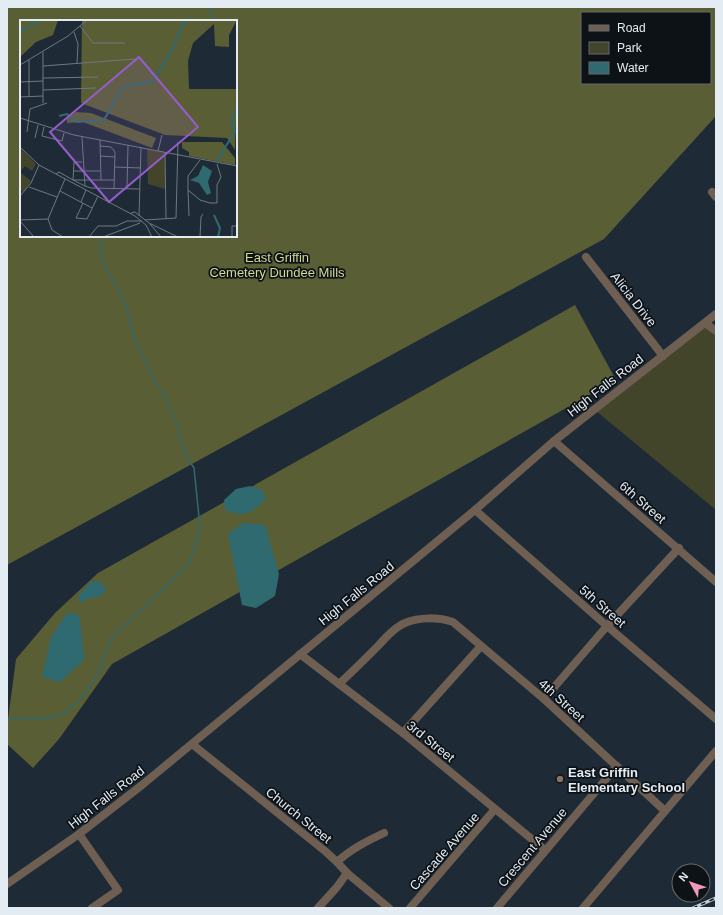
<svg xmlns="http://www.w3.org/2000/svg" width="723" height="915" viewBox="0 0 723 915" font-family="Helvetica,sans-serif">
<rect width="100%" height="100%" fill="#1e2b36"/>
<polygon fill="#42452a" points="706,324 716,333 716,510 596,411"/>
<g fill="#5a5e34" fill-rule="evenodd">
<path d="M7 7H716V116L604 239 7 565ZM582 13H710V83H582ZM21 21H236V236H21Z"/>
<polygon points="575,305 616,380 112,664 59,739 33,768 7,744 7,727 16,659 55,613 98,573"/>
</g>
<g fill="#306a71">
<path d="M250 486 262 490 266 499C250 513 246 518 225 510L224 500 236 489Z"/>
<polygon points="243,523 265,525 279,574 275,596 256,608 242,605 228,534"/>
<polygon points="94,581 100,582 106,589 101,596 86,599 82,603 81,603 78,597 90,583"/>
<polygon points="68,612 80,616 84,660 60,682 42,677 51,637"/>
</g>
<g fill="none" stroke-linecap="round" stroke-linejoin="round">
<g stroke="#306a71" stroke-width="1.5">
<polyline points="210,7 213,21"/>
<path d="M7 720C22 717 38 720 53 717 76 713 95 681 103 661 107 652 106 647 112 638L189 563 194 551 200 527 194 468 188 459 180 440 178 426 162 391 157 385 134 338 126 306 113 279 107 271 102 258 101 248 103 236"/>
</g>
<g stroke="#6e5f52" stroke-width="8">
<polyline points="712,192 716,197"/>
<polyline points="586,257 663,356"/>
<polyline points="705,323 716,331"/>
<polyline points="554,441 716,582"/>
<polyline points="475,510 607,626 716,719"/>
<polyline points="300,654 403,733 545,850"/>
<path d="M339 684C353 671 366 658 379 645 386 637 395 627 405 623 419 617 438 617 453 622L544 699 665 811"/>
<polyline points="544,699 607,626 679,548"/>
<polyline points="403,733 481,646"/>
<polyline points="192,744 325,851 337,862 347,873 389,908"/>
<polyline points="79,834 118,890 92,908"/>
<path d="M337 862C351 849 367 841 384 833"/>
<polyline points="7,884 79,834 142,785 475,510 554,441 716,314"/>
<polyline points="318,908 337,887 347,873"/>
<polyline points="410,908 495,809"/>
<polyline points="497,908 617,766"/>
<polyline points="583,908 716,751"/>
</g>
<defs>
<polyline id="rail" points="693,908 716,898"/>
</defs>
<use href="#rail" stroke="#c4ced6" stroke-width="3"/>
<use href="#rail" stroke="#0d1217" stroke-width="1.5" stroke-dasharray="4.5" stroke-linecap="butt"/>
</g>
<circle fill="#8d6e63" stroke="#0d1217" stroke-width="1.5" cx="560" cy="779" r="4"/>
<g text-anchor="middle" stroke-width="3.5" stroke-linejoin="round" paint-order="stroke">
<g font-size="13" fill="#d2d993" stroke="#0d1217">
<text x="277" y="262">East Griffin<tspan x="277" dy="15">Cemetery Dundee Mills</tspan></text>
</g>
<g font-size="13" fill="#e3ecf3" stroke="#0d1217">
<text transform="translate(634 299) rotate(52)" y="5">Alicia Drive</text>
<text transform="translate(605 385) rotate(-38)" y="5">High Falls Road</text>
<text transform="translate(643 502) rotate(41)" y="5">6th Street</text>
<text transform="translate(356 593) rotate(-39)" y="5">High Falls Road</text>
<text transform="translate(603 606) rotate(41)" y="5">5th Street</text>
<text transform="translate(562 700) rotate(42)" y="5">4th Street</text>
<text transform="translate(431 741) rotate(39)" y="5">3rd Street</text>
<text transform="translate(106 797) rotate(-38)" y="5">High Falls Road</text>
<text transform="translate(299 815) rotate(39)" y="5">Church Street</text>
<text transform="translate(532 847) rotate(-50)" y="5">Crescent Avenue</text>
<text transform="translate(444 851) rotate(-49)" y="5">Cascade Avenue</text>
</g>
<g font-size="13" font-weight="bold" fill="#e3ecf3" stroke="#0d1217" text-anchor="start">
<text x="568" y="777">East Griffin<tspan x="568" dy="15">Elementary School</tspan></text>
</g>
</g>
<g transform="translate(20 20)">
<rect width="217" height="217" fill="#1e2b36"/>
<path d="M0 128 16 144 12 151 5 146 0 152 11 161 4 172 0 170ZM127 129 145 132V169L128 164Z" fill="#42452a"/>
<path d="M0 0H38L33 15 16 22 0 37ZM62 0H217L209 15V27L195 26 194 4 173 23 168 41 169 69H217L215 130 207 118 145 115 61 83ZM56 92 71 93 136 118 132 128 63 102 47 103V98ZM162 122H202L215 138V145L169 136V132L162 128Z" fill="#5a5e34"/>
<path d="M183 145 192 151 188 162 191 173 187 175 179 163 170 160 178 156Z" fill="#306a71"/>
<path fill="none" stroke="#306a71" stroke-width="2" d="M0 12 21 0M39 96 47 94 57 102 84 100 103 67 133 61 152 30 163 3 169 0M197 141 215 111 211 103 217 87M194 195 200 208 198 217"/>
<path fill="none" stroke="#6d7882" stroke-width="1" d="M60 6 73 23H105M54 12 58 24 57 43M23 32V83M0 45 48 16 67 0M23 46 115 39M23 58 78 57M0 62 23 61M23 70 76 68M9 76V40M0 77 23 76M10 89 27 83M0 98 54 115 217 146M24 107 22 116 42 121 44 113M7 112 10 89M62 117 65 166 71 168 120 169M15 118 18 105M80 120 81 160M80 126 91 127 95 132 94 168M0 127 19 145 115 196 126 205 132 217M138 131 142 115M145 132 146 198M80 136 95 137M180 140 168 156V170L180 180 190 183H197V165L201 157 197 144M62 142H54L53 160 65 166M95 147 121 148M54 151H80M36 154 39 152 53 160H95M9 167 37 177M107 168 108 125M168 170 169 196M40 171 72 188M0 176 11 163 19 145M61 182 66 170M63 183 56 198 67 199 78 176M111 193 115 192 129 203 158 217M119 196 121 127M28 199 32 210 43 217M0 200 28 199 45 159M125 200 156 198 158 122M0 201 14 217M130 204 141 217M69 217 78 206H96L107 201H122M83 217 120 203M180 217 181 197 183 194M212 217V206H217"/>
<path fill="#955ccc" fill-opacity="0.15" stroke="#955ccc" stroke-width="2" d="M119 37 178 107 89 182 30 112Z"/>
<rect width="217" height="217" fill="none" stroke="#e3ecf3" stroke-width="2"/>
</g>
<rect width="723" height="915" fill="none" stroke="#e3ecf3" stroke-width="16"/>
<rect x="581" y="12" width="130" height="72" fill="#0d1217" stroke="#63696f"/>
<rect x="589" y="25" width="20" height="6" fill="#6e5f52" stroke="#63696f"/>
<text x="617" y="32" font-size="12" fill="#e3ecf3">Road</text>
<rect x="589" y="42" width="20" height="12" fill="#42452a" stroke="#63696f"/>
<text x="617" y="52" font-size="12" fill="#e3ecf3">Park</text>
<rect x="589" y="62" width="20" height="12" fill="#306a71" stroke="#63696f"/>
<text x="617" y="72" font-size="12" fill="#e3ecf3">Water</text>
<g transform="translate(691 883) rotate(310)"><circle r="19" fill="#0d1217" stroke="#63696f"/>
<path d="M0-3L7 15L0 10L-7 15Z" fill="#f09ab7"/>
<text y="-6" font-size="11" font-weight="bold" text-anchor="middle" fill="#e3ecf3">N</text>
</g>
</svg>
